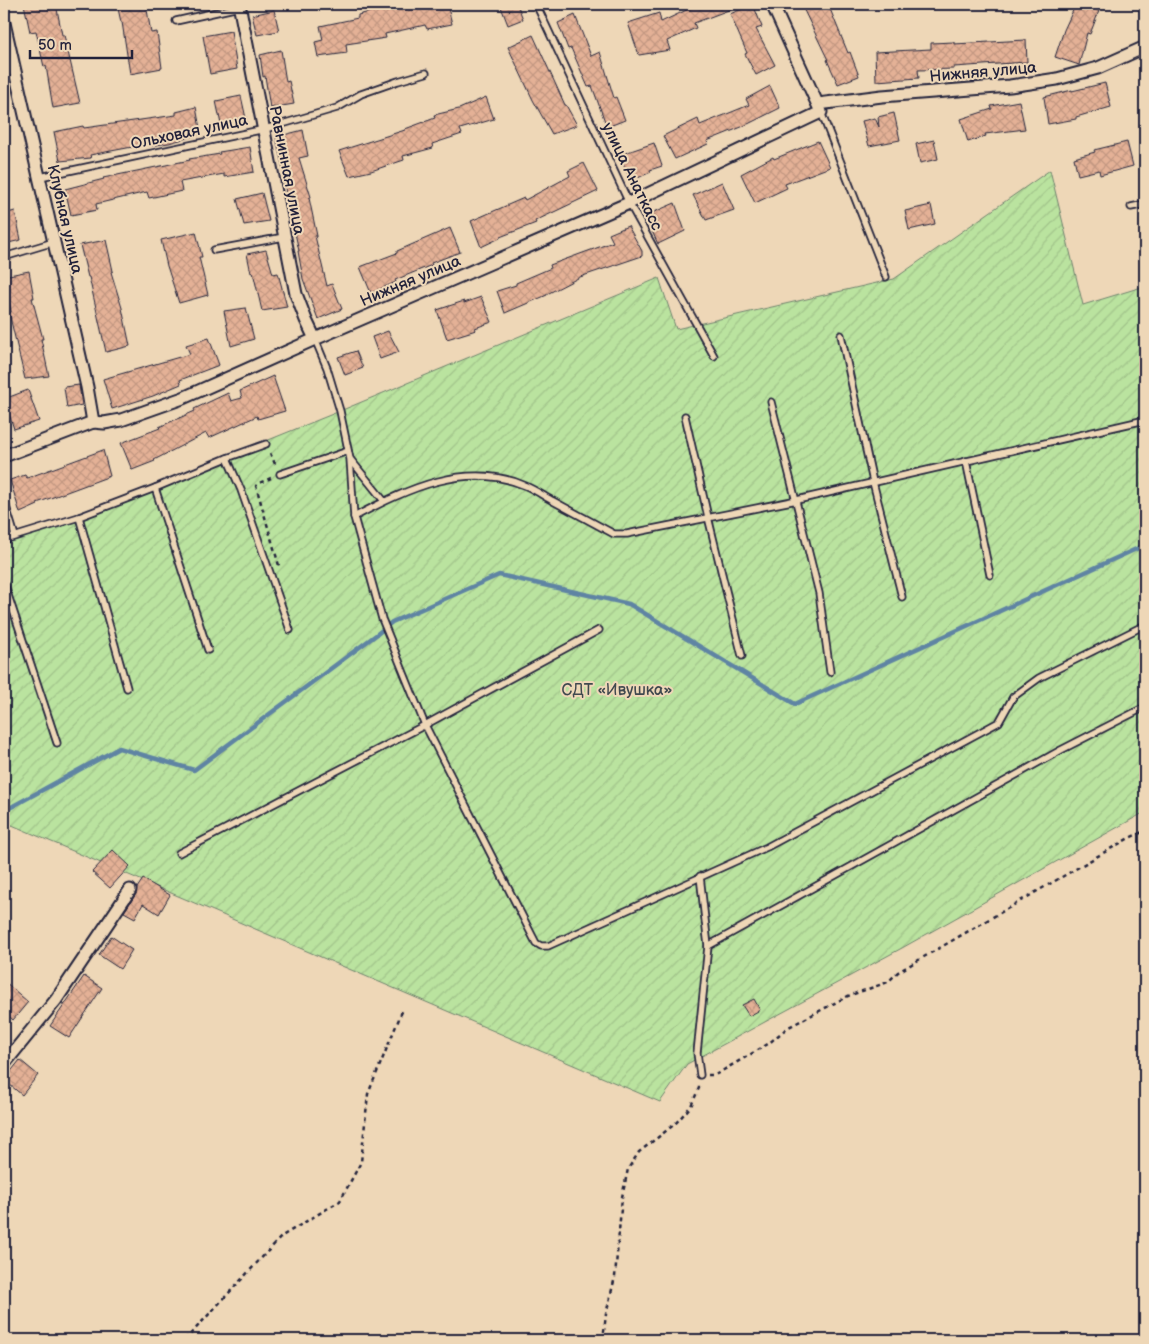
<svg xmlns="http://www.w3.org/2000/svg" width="1149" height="1344" viewBox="0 0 1149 1344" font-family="'Balsamiq Sans',sans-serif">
<defs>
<pattern id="garden-furrows" width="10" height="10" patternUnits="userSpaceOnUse" patternTransform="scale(1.25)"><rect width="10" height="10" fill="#bae39f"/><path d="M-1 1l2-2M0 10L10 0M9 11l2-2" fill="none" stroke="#a0c28a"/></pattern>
<pattern id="building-cross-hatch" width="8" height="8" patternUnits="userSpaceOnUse" patternTransform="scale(1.25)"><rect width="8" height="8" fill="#e4b196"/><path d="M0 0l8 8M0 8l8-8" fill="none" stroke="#c39882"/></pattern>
</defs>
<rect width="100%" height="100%" fill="#eed7b7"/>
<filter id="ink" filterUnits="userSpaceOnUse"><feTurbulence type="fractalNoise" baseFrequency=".02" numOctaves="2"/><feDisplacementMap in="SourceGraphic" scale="10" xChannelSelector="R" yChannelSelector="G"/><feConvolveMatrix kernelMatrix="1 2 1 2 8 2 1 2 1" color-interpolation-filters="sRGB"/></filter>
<g filter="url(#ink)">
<polygon fill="url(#garden-furrows)" stroke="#6e826d" points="1050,170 1083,305 1145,286 1145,812 902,948 687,1064 660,1102 12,825 4,831 4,540 79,517 340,411 659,278 676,329 894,279"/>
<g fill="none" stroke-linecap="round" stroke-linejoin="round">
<polyline stroke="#5f84a3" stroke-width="4.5" points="4,811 119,748 194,770 376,635 392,622 499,575 629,604 795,704 1145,545"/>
</g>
<g fill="url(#building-cross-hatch)" stroke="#22223b">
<polygon points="24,4 56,4 62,35 64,35 80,103 53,108 46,66 44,67 36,31 30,32"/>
<polygon points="117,4 146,4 151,33 157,32 162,68 130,74 122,22 121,22"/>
<polygon points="401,4 447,4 452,24 427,29 425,25 385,34 386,38 346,44 347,53 318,57 315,42 323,40 320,26 358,18 358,15"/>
<polygon points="509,4 517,4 523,19 508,25 501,7"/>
<polygon points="692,4 742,5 694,23 696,28 667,41 670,50 639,55 628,23 659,13 661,22 693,7"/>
<polygon points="753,4 762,27 756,29 775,65 756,75 745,54 747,53 730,14"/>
<polygon points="801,4 828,4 848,53 850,52 859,76 838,84 827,60 828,60"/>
<polygon points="1076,4 1080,4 1099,11 1090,34 1087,33 1079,65 1055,57 1064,30"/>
<polygon points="274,10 279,31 257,35 252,15"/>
<polygon points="575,15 591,56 600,52 614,98 616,97 625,120 607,127 592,86 588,87 571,48 568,49 558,23"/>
<polygon points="231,31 237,69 210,74 203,36"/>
<polygon points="533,35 565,105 566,105 577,125 552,134 533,100 508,47"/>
<polygon points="1026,40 1027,62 954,67 954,69 918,70 919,78 876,81 875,52 931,49 931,43 954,42 954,44"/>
<polygon points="281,50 286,82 289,81 294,104 270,108 265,76 263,77 260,55"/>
<polygon points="1105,83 1111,107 1076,117 1076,119 1048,124 1044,97 1072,90 1072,91"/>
<polygon points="770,86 780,108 744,126 707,141 708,144 675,159 663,136 698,119 700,125 749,105 746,99"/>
<polygon points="241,96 247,123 222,129 216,101"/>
<polygon points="486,97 494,119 460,129 462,134 432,144 433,148 403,156 404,160 371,171 349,176 339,151 405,130 405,129 435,118 434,115 459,109"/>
<polygon points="1019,101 1025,129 985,134 986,136 968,142 961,119 992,109 991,106"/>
<polygon points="196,107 201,134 169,143 149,146 148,144 90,155 91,158 60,161 54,132 83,126 84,128 176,115 176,112"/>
<polygon points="894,113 900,140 869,146 862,121 875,118 879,127 878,117"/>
<polygon points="303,130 308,156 299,158 311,197 309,198 317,236 315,236 327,286 332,284 342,309 318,319 303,279 298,251 299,251 283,179 285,178 276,137"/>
<polygon points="934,140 938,159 920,163 916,144"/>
<polygon points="818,141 830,167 785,184 787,188 755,203 741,174 773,157 774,159"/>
<polygon points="1127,142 1133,166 1100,175 1099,170 1078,175 1074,158 1095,152 1094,150"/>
<polygon points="654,143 662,166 650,170 651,172 631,181 619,155"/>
<polygon points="250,147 254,172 224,177 224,174 180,182 182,191 149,198 147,192 96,204 97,210 71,215 65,189 104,179 103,178 190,160 189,159 220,154 219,152"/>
<polygon points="584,163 598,191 535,221 536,223 500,237 500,238 481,247 471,221 524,198 525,200 570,176 568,171"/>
<polygon points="722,182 734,210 706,220 693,195"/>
<polygon points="262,193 269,221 244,225 237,199"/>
<polygon points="675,203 685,231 658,244 645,216"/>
<polygon points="931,205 935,224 909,230 905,211"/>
<polygon points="15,211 21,240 4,244 4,214"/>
<polygon points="628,226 642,251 642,256 580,277 547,294 547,295 505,313 497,291 516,285 516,283 551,268 550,265 613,242 609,234"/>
<polygon points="450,228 460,252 431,263 432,265 395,280 396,282 371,293 360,267 397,253 397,251"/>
<polygon points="196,232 202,257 199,257 208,295 179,303 167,266 161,240"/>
<polygon points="106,240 113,271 111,272 122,308 130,346 106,352 89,277 88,277 80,245"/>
<polygon points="266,250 273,274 278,273 287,307 262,311 253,272 251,273 247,254"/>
<polygon points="29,271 34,298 32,298 43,339 41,339 49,376 25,379 9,313 11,312 4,276"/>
<polygon points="481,297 492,322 475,328 476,330 447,339 437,310 464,301 464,303"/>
<polygon points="246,308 254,339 231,346 224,311"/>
<polygon points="388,331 399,352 380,359 372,337"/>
<polygon points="209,338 219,365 180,380 181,384 153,396 112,409 103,379 190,354 186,345"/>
<polygon points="356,351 363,368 345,375 338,357"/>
<polygon points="273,376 285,411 258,419 257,416 209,438 206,433 154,460 155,461 132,470 121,443 160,428 159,427 195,411 194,409 228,393 231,401 242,398 240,391"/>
<polygon points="79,385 82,405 67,408 64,387"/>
<polygon points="28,390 39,421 14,429 4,399"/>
<polygon points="103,450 110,476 37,503 38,505 20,513 10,480 25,475 27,478"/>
<polygon points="113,850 130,866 110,888 92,872"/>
<polygon points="143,879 170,895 159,914 143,904 135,918 124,912 136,894 137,888"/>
<polygon points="111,936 132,950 120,969 99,955"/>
<polygon points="84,976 102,988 69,1038 50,1026"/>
<polygon points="4,981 28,1002 13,1020 4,1012"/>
<polygon points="754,999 760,1010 749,1016 742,1005"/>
<polygon points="20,1060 38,1075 22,1095 4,1080"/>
</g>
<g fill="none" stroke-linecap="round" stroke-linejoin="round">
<defs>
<g id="service">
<polyline points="536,4 629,203 714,356"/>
<polyline points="176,21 239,7"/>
<polyline points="821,112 886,277"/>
<polyline points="40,177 265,129 337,108 361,94 398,81 426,73"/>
<polyline points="1131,207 1145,204"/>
<polyline points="214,250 284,237"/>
<polyline points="4,257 54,242"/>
<polyline points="841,335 873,482 902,597"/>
<polyline points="315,339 327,368 340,411 350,459 354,517 382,619 425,725 536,943 541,946 548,946 767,847 999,722 1013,697 1039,678 1145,625"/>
<polyline points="771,402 819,593 830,672"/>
<polyline points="685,416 708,517 742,656"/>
<polyline points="227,458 241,490 290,630"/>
<polyline points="351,460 384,501"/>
<polyline points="966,461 990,575"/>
<polyline points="280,474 348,451"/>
<polyline points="155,488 208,650"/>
<polyline points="4,500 15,536"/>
<polyline points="79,517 127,688"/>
<path d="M354 517C407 489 467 460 526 486 535 490 544 496 553 501 573 512 594 523 614 534H627L797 500 1145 420"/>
<polyline points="4,540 79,517 155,488 227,458 266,444"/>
<polyline points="4,583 57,743"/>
<polyline points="179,853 425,725 599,630"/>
<polyline points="708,946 1061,750 1145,707"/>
<polyline points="700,1075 697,1053 708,946 700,876"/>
</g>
<g id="minor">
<polyline points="239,4 296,294 306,320 315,339"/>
<polyline points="4,23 87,387 93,422"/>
<polyline points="818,104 882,96 1010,86 1057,79 1098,68 1145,47"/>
<polyline points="4,456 93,422 104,423 121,420 183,398 315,339 629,203 821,112 772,4"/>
<polyline points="4,1064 56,1000 130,890"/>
</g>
</defs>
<use href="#service" stroke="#22223b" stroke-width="9"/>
<use href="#minor" stroke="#22223b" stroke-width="15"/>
<g stroke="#22223b" stroke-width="2.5" stroke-dasharray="4 4" stroke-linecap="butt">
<polyline points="270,453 276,466"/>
<polyline points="271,478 257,484 256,486 280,569"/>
<polyline points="708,1075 715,1075 768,1044 787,1028 848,996 888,982 898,972 1129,838 1145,831"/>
<polyline points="185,1340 282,1236 340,1201 361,1162 368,1094 403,1009"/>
<polyline points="603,1340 606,1314 615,1277 622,1197 628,1169 639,1152 675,1124 691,1106 699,1088 699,1084"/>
</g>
<use href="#service" stroke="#eed7b7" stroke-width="5.5"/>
<use href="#minor" stroke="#eed7b7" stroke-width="11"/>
</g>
</g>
<g text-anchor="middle" stroke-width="4" stroke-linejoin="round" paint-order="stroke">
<g font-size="16" fill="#22223b" stroke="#eed7b7">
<text transform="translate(983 71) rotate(-5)" y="6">Нижняя улица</text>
<text transform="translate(189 131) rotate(-12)" y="6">Ольховая улица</text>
<text transform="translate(288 170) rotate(79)" y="6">Равнинная улица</text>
<text transform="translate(633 176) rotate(64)" y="6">улица Анаткасс</text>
<text transform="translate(66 219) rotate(77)" y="6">Клубная улица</text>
<text transform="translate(410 280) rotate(-23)" y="6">Нижняя улица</text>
</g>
<g font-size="16" fill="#40494f" stroke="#eed7b7">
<text x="617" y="695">СДТ «Ивушка»</text>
</g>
</g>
<rect width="1149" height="1344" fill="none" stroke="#eed7b7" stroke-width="20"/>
<rect x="10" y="10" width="1129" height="1324" fill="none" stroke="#22223b" stroke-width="2" filter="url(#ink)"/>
<path d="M30 50v8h102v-8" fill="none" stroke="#22223b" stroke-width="2.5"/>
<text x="38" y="50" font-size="15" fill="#22223b" stroke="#eed7b7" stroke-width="4" paint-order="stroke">50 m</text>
</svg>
